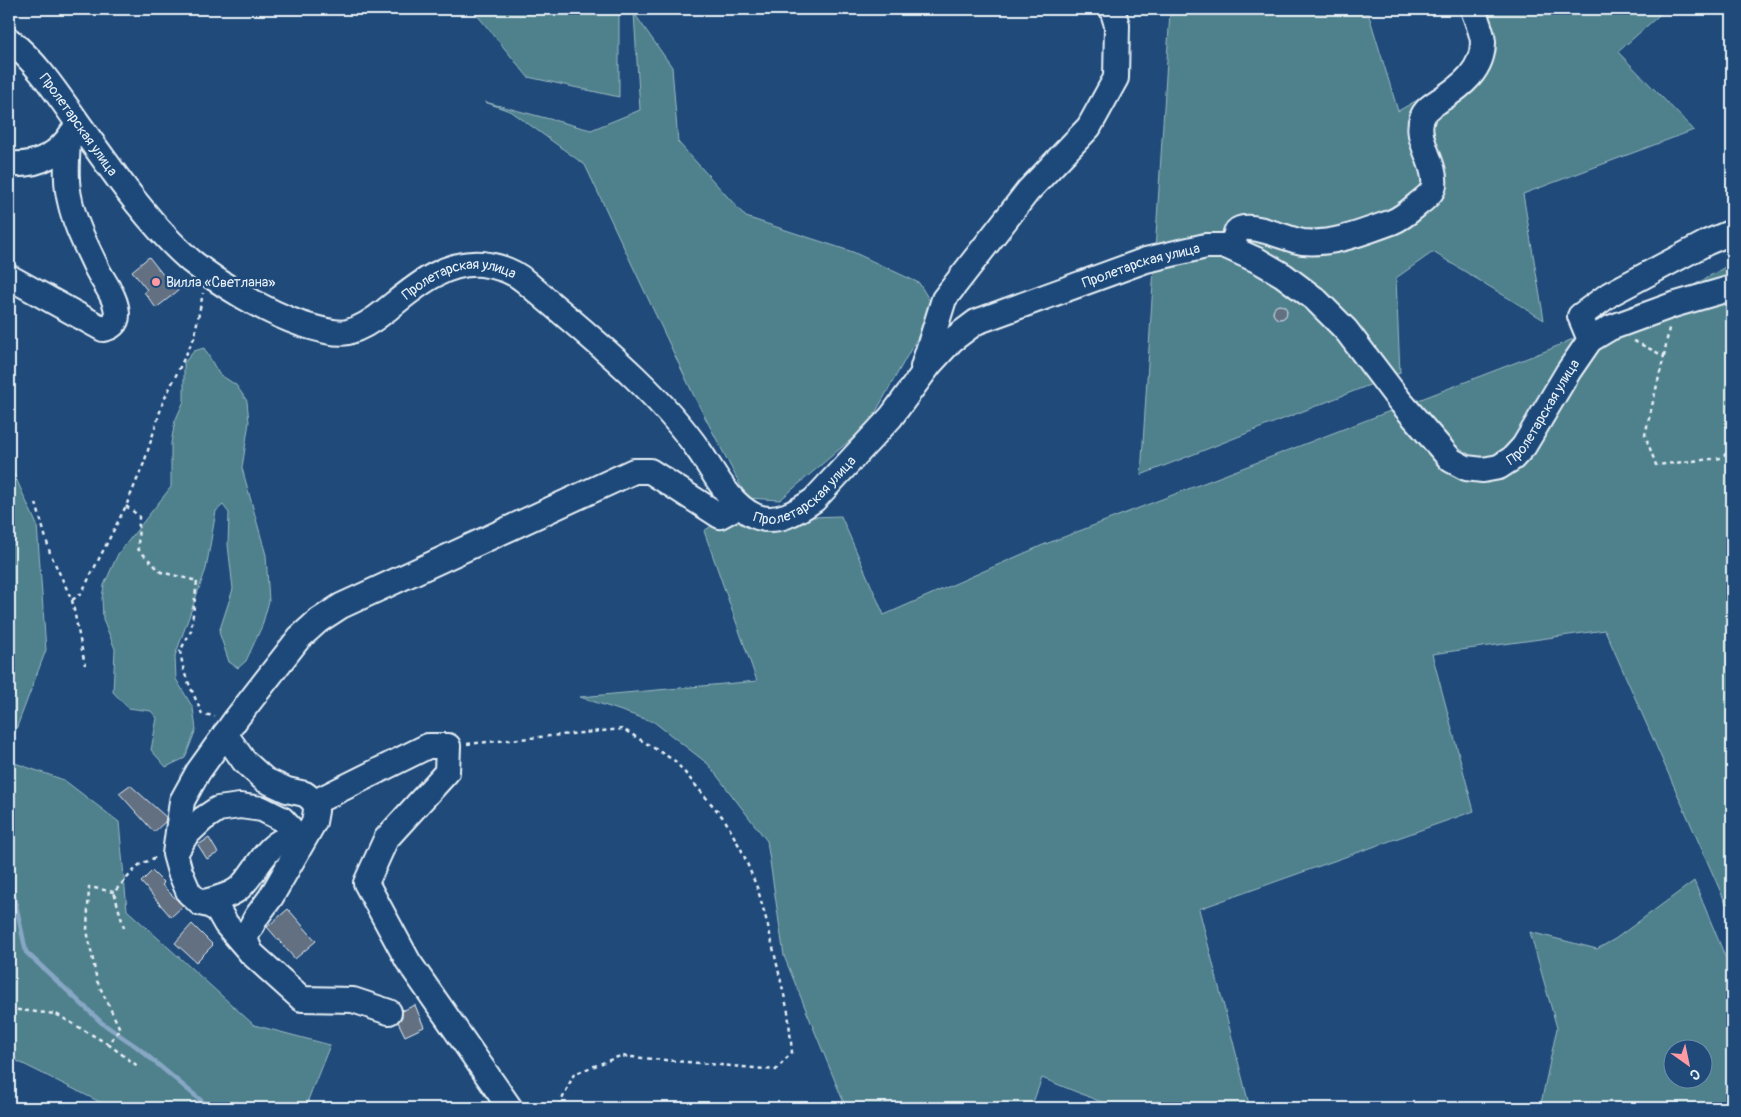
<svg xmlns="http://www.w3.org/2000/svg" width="1741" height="1117" viewBox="0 0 1741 1117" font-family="Pangolin,sans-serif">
<rect width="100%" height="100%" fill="#1f4a7a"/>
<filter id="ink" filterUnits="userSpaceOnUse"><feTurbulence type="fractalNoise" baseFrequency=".02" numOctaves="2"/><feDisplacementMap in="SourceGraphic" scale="10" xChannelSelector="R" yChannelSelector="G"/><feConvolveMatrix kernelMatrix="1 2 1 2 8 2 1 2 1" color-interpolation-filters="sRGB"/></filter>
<g filter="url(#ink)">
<g fill="#50818d" stroke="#9cb9c2" fill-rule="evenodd">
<polygon points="472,9 619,9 619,97 528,77"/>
<polygon points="1168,9 1367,9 1398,111 1449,82 1475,55 1461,9 1666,9 1618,52 1694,130 1523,194 1544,320 1433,252 1396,278 1400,373 1141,475 1170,12"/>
<polygon points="634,13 672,67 678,142 746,217 853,252 919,283 934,308 869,424 780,500 747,498 694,396 585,165 512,112 485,102 591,130 640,110"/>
<polygon points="1732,263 1732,902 1726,904 1605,630 1432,654 1474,811 1199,909 1250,1108 1116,1108 1042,1078 1031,1108 846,1108 784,956 767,841 708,764 654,722 580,697 757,681 704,531 720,520 841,516 884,615 1043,545 1548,350 1694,285"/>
<polygon points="204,348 219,374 236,385 247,401 249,422 242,468 266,555 269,601 262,626 246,661 238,668 229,662 219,632 233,589 228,545 229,513 223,505 216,511 206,569 175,656 176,679 193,708 196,729 185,758 166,767 151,750 157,718 151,711 128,708 113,692 115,649 103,619 102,598 104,585 118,554 171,487 171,443 175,421 184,401 184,363 194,351"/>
<polygon points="9,463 37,525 46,650 9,748"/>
<polygon points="9,761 64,780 119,822 127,910 254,1025 330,1045 308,1100 314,1108 112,1108 9,1057"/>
<path d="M1694 881 1732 973V1108H1540L1557 1028 1530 932 1597 949 1615 939ZM1674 1050H1704V1080H1674Z"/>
</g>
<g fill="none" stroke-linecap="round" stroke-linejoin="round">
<polyline stroke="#87a7c5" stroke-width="4.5" points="9,872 26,952 102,1023 137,1047 210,1108"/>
</g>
<g fill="#627082" stroke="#e8f1f8">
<polygon points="149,257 164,276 167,274 179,290 156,308 144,292 147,290 132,271"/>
<circle cx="1280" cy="312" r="7"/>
<polygon points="130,785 166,817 165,822 154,832 119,793"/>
<polygon points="209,838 218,853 207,859 198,845"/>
<polygon points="152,871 164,883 162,885 183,906 171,917 141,882"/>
<polygon points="288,909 316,941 295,959 267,927"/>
<polygon points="192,924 213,945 196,962 175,943"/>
<polygon points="415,1005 424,1027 405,1036 398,1022 402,1017 402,1011"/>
</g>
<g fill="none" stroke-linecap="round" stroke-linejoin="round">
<defs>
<g id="minor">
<path id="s1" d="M9 40C39 64 60 98 83 130 113 172 151 227 191 261 221 285 264 311 301 324 315 328 334 335 348 332 362 328 374 320 385 311 414 288 443 261 482 264 498 266 514 271 526 282 587 335 654 386 700 452 715 474 730 505 755 516 776 525 797 512 814 500L891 417 930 364 952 340 976 322 1146 260 1206 246H1226L1259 261 1283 275 1315 299 1346 330 1399 400 1451 460 1466 468 1483 470 1499 467 1513 458 1524 446 1568 372 1590 340 1610 328 1673 305 1732 288"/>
<path d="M9 164C35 166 57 157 72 133"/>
<path d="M1226 246 1234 241C1236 236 1234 231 1240 229 1255 223 1288 240 1303 242 1333 245 1364 232 1392 222 1400 219 1410 211 1417 205 1423 200 1433 193 1434 185 1437 164 1414 139 1422 118 1425 109 1433 105 1440 100 1462 86 1483 70 1483 42 1482 31 1476 19 1473 9"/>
<path d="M9 277 103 329C111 328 117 323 117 315 117 298 104 283 97 269 87 247 75 225 70 201 65 181 67 160 68 140"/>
<polyline points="1590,340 1580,316 1610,294 1708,242 1732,232"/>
<polyline points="923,367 944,299 1028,191 1089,127 1116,78 1117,25 1112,9"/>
<polyline points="225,734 244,761 265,780 287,790 305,794 315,802 428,746 448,746 447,772 386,839 366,883 408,961 510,1108"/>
<polyline points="176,852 186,835 203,819 218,809 240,806 262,809 282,819 302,841"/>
<path d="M200 903C212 900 227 897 237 890 254 878 266 840 290 839 294 839 298 841 302 841"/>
<polyline points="251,953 246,941 247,934 257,916 271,897 314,822 316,811 315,802"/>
<polyline points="389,1012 353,1000 302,999 251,953 226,924 218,910 209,905 200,903 189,893 180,872 175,854 182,801 198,772 236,719 299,638 318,621 341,606 634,471 650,471 720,516 731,510 730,498"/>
</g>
</defs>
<use href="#minor" stroke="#e8f1f8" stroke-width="28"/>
<g stroke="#e8f1f8" stroke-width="2.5" stroke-dasharray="4 4" stroke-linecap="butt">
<polyline points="1634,341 1664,356 1645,435 1656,465 1721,458 1732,449"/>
<polyline points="1664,356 1669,328"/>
<polyline points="36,503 50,553 72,600 81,594 126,506 144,463 163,402 194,338 203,293"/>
<polyline points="126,506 139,516 138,549 161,572 197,581 191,631 180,651 184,672 202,714 215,716"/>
<polyline points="72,600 85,665"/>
<polyline points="467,744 623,729 675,761 725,820 742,851 758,890 768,926 788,1012 792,1052 776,1070 620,1056 574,1074 558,1108"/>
<polyline points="124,928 114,892 139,865 156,857"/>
<polyline points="9,1009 56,1014 108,1044 120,1029 97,981 87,930 89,887 114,892"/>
<polyline points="108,1044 139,1067"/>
</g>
<use href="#minor" stroke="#1f4a7a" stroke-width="24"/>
</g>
</g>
<circle fill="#ff9aa2" stroke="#1f4a7a" stroke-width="2" cx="156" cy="282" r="5"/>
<g text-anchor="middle" stroke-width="5" stroke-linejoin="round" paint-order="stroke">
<g font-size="14" fill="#e8f1f8" stroke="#1f4a7a">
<text dy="5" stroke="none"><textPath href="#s1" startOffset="110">Пролетарская улица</textPath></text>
<text dy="5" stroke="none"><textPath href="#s1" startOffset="1474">Пролетарская улица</textPath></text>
<text dy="5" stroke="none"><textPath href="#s1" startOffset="590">Пролетарская улица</textPath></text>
<text dy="5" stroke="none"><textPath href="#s1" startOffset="1999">Пролетарская улица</textPath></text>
<text dy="5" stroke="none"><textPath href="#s1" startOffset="1054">Пролетарская улица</textPath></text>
</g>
<g font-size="14" fill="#e8f1f8" stroke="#1f4a7a" text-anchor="start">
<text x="166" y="287">Вилла «Светлана»</text>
</g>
</g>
<rect width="1741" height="1117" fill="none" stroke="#1f4a7a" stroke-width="30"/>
<rect x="15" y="15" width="1711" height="1087" fill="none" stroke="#e8f1f8" stroke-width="2" filter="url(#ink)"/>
<g transform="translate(1688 1064) rotate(147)"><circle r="24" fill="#1f4a7a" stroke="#6f8dac"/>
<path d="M0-4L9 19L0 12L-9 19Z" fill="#ff9aa2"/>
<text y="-8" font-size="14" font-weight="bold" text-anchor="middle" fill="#e8f1f8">С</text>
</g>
</svg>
